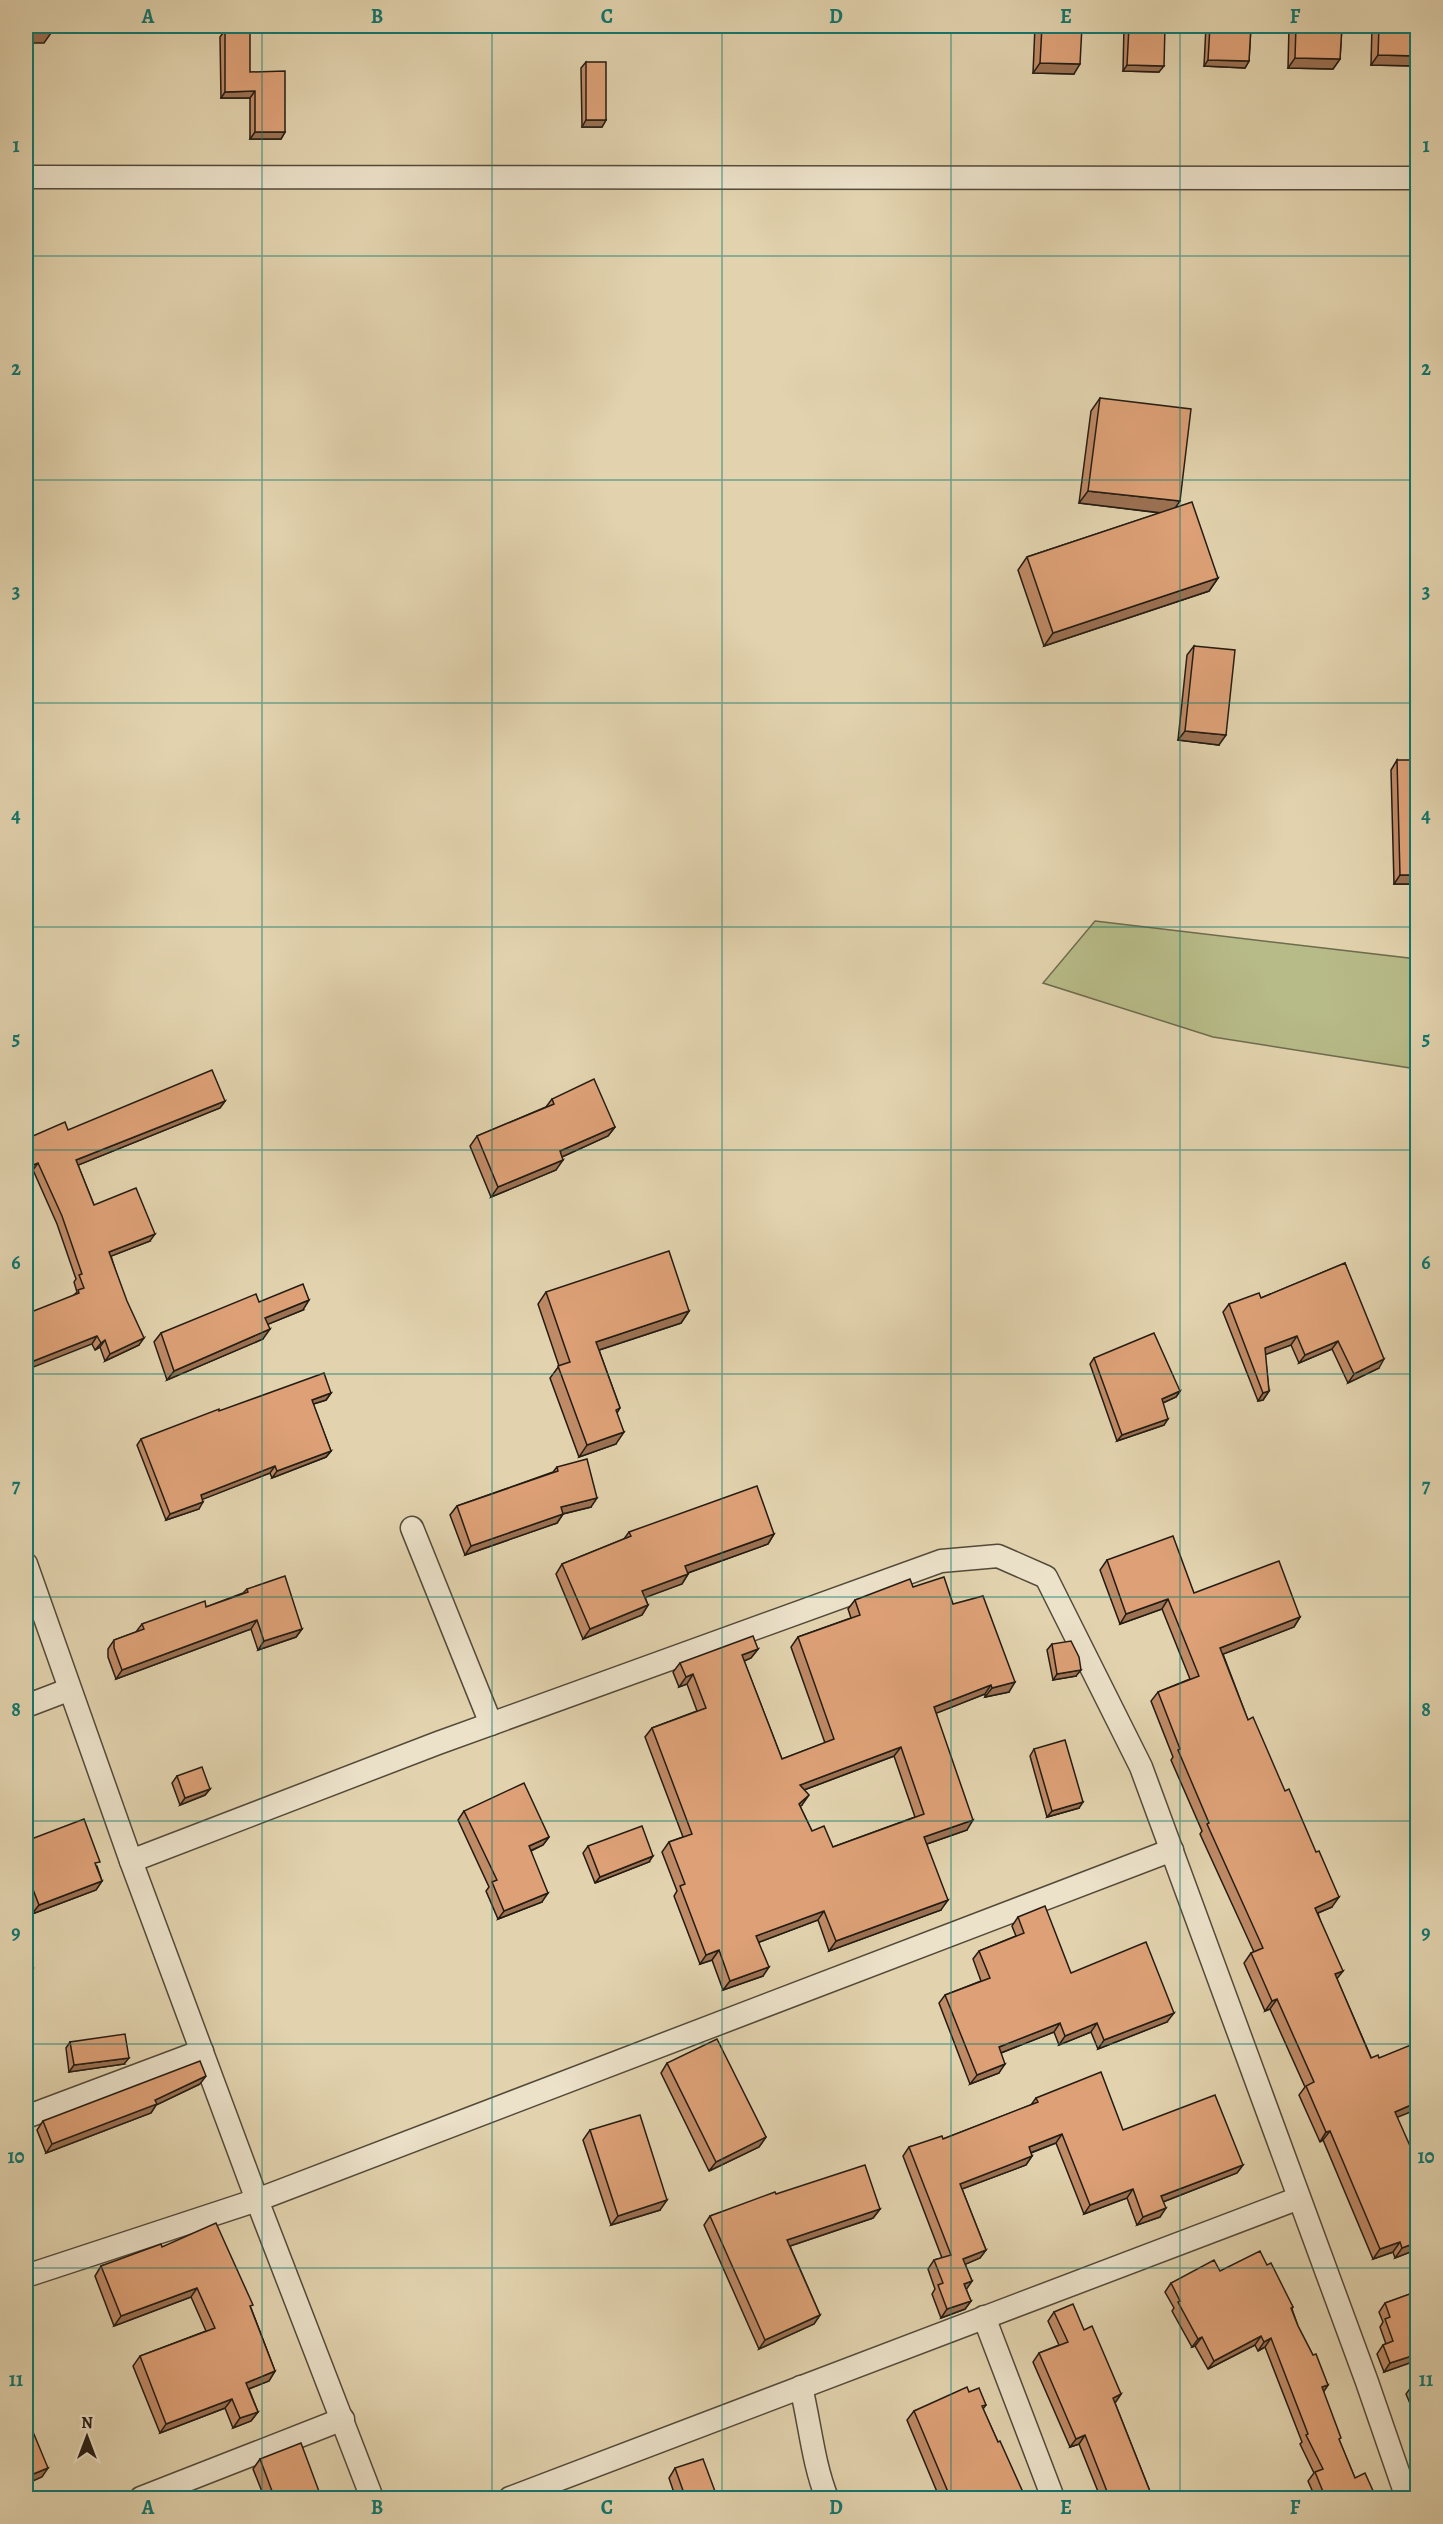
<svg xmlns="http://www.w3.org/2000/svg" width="1443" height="2524" viewBox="0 0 1443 2524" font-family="Alegreya,serif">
<rect width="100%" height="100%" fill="#e2d3ae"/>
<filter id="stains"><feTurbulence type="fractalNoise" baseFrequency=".00333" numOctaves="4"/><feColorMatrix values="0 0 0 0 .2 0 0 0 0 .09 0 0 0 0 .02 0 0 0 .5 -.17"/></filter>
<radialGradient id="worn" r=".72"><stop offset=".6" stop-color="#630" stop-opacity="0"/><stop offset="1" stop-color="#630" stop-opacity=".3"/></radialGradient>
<polygon fill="#b7bb88" stroke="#6e6c4e" stroke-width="1.5" points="1095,921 1417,959 1417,1069 1213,1037 1043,983"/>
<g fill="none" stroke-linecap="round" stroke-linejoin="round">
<defs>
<g id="street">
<polyline points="26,177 1418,178"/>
<polyline points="412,1528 491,1724"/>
<polyline points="26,1564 131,1861 257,2200 372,2498"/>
<polyline points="26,1706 68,1690"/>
<polyline points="131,1861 438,1743 941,1561 998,1556 1046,1577 1141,1767 1367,2382 1407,2498"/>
<polyline points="26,2117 202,2051"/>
<polyline points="26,2276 257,2200 1172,1850"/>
<polyline points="984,2317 1053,2498"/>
<path d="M801 2387C810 2424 813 2463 827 2498"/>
<polyline points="141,2498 343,2419"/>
<polyline points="510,2498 1299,2198"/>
</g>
</defs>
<use href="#street" stroke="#544a3a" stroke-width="25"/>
<use href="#street" stroke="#ece2ca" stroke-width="22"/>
</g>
<g fill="#bf8a66" stroke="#241c13" stroke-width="1.5" fill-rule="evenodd">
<polygon points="1035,26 1082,26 1074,74 1033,73"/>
<polygon points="1124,26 1165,26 1159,72 1123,71"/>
<polygon points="1206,26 1251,26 1249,61 1245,68 1204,66"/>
<polygon points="1289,26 1342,26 1340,59 1333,69 1288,68"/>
<polygon points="1372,26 1418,26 1415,66 1371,65"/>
<polygon points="225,30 285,132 281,139 250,139 250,98 221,98 220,37"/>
<polygon points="586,62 606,120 602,127 582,127 581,68"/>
<polygon points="1100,398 1175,508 1218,578 1209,591 1044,646 1018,570 1027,557 1160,513 1079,503 1091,411"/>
<polygon points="1194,646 1219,745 1178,740 1187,655"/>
<polygon points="1397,760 1418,884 1394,884 1391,770"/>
<polygon points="552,1099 615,1127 608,1136 562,1157 556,1170 491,1197 470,1146 477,1136 546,1107"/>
<polygon points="225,1101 220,1108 78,1165 94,1205 150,1241 111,1256 139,1345 105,1361 100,1347 95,1350 92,1344 74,1295 77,1292 74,1282 76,1279 57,1224 33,1170 26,1173 26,1139 68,1130"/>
<polygon points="1345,1263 1379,1368 1348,1383 1332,1349 1299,1363 1291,1345 1265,1354 1269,1391 1263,1400 1258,1401 1223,1312 1229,1304 1261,1298"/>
<polygon points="546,1292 689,1311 681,1323 599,1350 620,1408 617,1413 616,1444 579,1457 550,1378 559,1366 538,1304"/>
<polygon points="259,1302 303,1310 268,1324 263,1339 167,1380 154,1342 161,1333"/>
<polygon points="1094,1358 1180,1391 1176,1397 1163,1403 1164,1425 1117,1441 1090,1364"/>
<polygon points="331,1393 326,1400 313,1404 331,1451 326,1457 272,1478 270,1473 202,1499 199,1509 166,1520 137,1445 141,1439 219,1411"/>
<polygon points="557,1467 591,1507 563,1514 557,1523 465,1555 450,1515 457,1506 553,1472"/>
<polygon points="629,1532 774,1534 768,1544 688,1573 688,1574 682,1584 645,1597 648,1605 642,1615 583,1639 556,1574 562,1564 624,1539"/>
<polygon points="1107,1560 1194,1593 1300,1617 1294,1627 1223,1654 1248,1720 1332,1907 1318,1913 1337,1979 1397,2117 1418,2249 1395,2258 1393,2252 1373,2259 1323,2140 1320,2142 1299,2095 1305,2087 1270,2009 1265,2011 1244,1963 1251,1953 1254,1952 1200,1834 1202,1831 1171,1760 1173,1757 1151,1701 1158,1692 1190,1679 1162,1609 1120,1624 1100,1570"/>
<path d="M913 1587 953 1604 1009 1692 985 1697V1694L936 1713 967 1830 927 1844 941 1910 829 1951 818 1920 759 1942 763 1976 723 1990 712 1960 700 1964 674 1896 677 1891 662 1852 669 1842 683 1837 645 1737 652 1728 697 1711 687 1684 679 1687 673 1672 680 1663 758 1649 751 1658 744 1661 782 1759 825 1743 791 1647 798 1637 851 1618 848 1609 855 1600ZM894 1756 915 1817 833 1847 812 1831 800 1806 802 1805 804 1790Z"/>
<polygon points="247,1589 302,1629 296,1637 258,1650 251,1629 116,1679 108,1657 108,1649 114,1640 136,1632 142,1624 206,1607 243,1593"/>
<polygon points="1052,1644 1076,1676 1053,1680 1047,1650"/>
<polygon points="1034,1749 1079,1808 1047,1817 1030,1756"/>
<polygon points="177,1776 210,1789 205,1795 180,1805 172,1783"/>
<polygon points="464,1811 549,1837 543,1845 531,1851 542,1902 498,1919 486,1891 489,1887 458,1820"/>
<polygon points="26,1841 97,1866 102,1881 96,1890 32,1914 26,1898"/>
<polygon points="588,1846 649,1862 595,1883 583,1853"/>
<polygon points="1018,1917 1071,1973 1167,2022 1098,2049 1091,2032 1059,2045 1054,2032 1001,2053 999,2073 970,2084 939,2003 945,1995 981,1981 973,1959 979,1951 1016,1936 1012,1926"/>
<polygon points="70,2042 124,2064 69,2072 66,2048"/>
<polygon points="667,2063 766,2137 759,2147 709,2171 661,2073"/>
<polygon points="200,2084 156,2105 151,2113 46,2153 37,2130 43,2121"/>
<polygon points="1036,2098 1123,2130 1243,2165 1237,2173 1163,2202 1160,2217 1137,2225 1127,2198 1084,2214 1056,2143 1031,2153 1032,2156 1026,2165 962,2189 986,2250 980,2258 965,2264 972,2281 966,2289 971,2301 965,2309 941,2318 932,2294 935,2289 928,2269 934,2260 942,2258 903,2156 909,2147 943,2139 1031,2105"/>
<polygon points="590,2130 660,2210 611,2225 583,2140"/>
<polygon points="776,2194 880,2209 873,2218 790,2246 820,2315 814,2324 759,2349 704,2225 710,2216"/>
<polygon points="162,2247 251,2308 275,2371 269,2381 249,2389 258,2412 251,2421 233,2428 225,2408 160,2433 133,2366 140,2356 206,2331 191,2297 114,2326 95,2276 101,2266"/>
<polygon points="1267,2265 1293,2307 1292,2309 1298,2326 1328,2385 1323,2392 1339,2440 1355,2478 1374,2493 1370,2499 1316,2499 1308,2481 1314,2473 1300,2444 1302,2442 1265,2347 1258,2351 1255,2345 1208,2369 1195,2346 1192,2347 1172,2311 1174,2308 1165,2292 1171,2283 1220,2271"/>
<polygon points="1418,2291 1418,2360 1384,2372 1377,2354 1383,2345 1386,2344 1380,2327 1383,2322 1379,2312 1385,2303"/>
<polygon points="1054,2312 1084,2330 1121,2394 1115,2403 1153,2499 1101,2499 1079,2444 1070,2447 1033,2362 1039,2353 1059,2345 1048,2321"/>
<polygon points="1418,2384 1418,2422 1406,2394 1411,2387"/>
<polygon points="969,2392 986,2405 983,2409 998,2442 1026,2499 940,2499 907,2420 914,2411"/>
<polygon points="260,2459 320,2494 317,2499 265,2499 253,2469"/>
<polygon points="675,2468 716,2494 720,2499 676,2499 669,2478"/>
</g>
<g fill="#9b7153" stroke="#241c13" stroke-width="1.5">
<polygon points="26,33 51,33 44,43 26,43"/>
<polygon points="1378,55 1418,56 1418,63 1415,66 1371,65"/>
<polygon points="1295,58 1340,59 1333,69 1288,68"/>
<polygon points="1208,60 1249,61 1245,68 1204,66"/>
<polygon points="1040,63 1080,64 1074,74 1033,73"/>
<polygon points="1127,65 1164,66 1159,72 1123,71"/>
<polygon points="255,91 250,98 221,98 225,92"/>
<polygon points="586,120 606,120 602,127 582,127"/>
<polygon points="255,132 285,132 281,139 250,139"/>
<polygon points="1088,491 1180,501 1171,514 1079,503"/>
<polygon points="1218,578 1209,591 1044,646 1053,633"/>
<polygon points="1185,731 1226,735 1219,745 1178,740"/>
<polygon points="1400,875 1418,875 1418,884 1394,884"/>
<polygon points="225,1101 220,1108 71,1168 76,1160"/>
<polygon points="615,1127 608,1136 553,1161 560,1151"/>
<polygon points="563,1160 556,1170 491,1197 498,1187"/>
<polygon points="38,1163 33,1170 26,1173 26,1168"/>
<polygon points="155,1234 150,1241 104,1259 109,1252"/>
<polygon points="309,1300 303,1310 259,1328 265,1318"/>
<polygon points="689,1311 681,1323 587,1354 596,1342"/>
<polygon points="270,1329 263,1339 167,1380 174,1371"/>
<polygon points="97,1336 92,1344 26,1370 26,1364"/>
<polygon points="1297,1336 1291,1345 1259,1357 1265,1348"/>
<polygon points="144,1338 139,1345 105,1361 110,1354"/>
<polygon points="105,1340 100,1347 95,1350 101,1343"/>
<polygon points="1338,1341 1332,1349 1299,1363 1305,1355"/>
<polygon points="1384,1359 1379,1368 1348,1383 1354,1374"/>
<polygon points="1180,1391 1176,1397 1158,1405 1162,1399"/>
<polygon points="1269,1391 1263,1400 1258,1401 1263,1393"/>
<polygon points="331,1393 326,1400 307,1406 312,1400"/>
<polygon points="1168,1419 1164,1425 1117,1441 1122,1435"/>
<polygon points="624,1432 616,1444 579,1457 587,1445"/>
<polygon points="331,1451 326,1457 272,1478 277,1471"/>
<polygon points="275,1466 270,1473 196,1502 201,1495"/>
<polygon points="597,1498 591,1507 554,1516 561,1507"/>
<polygon points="203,1502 199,1509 166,1520 170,1514"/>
<polygon points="563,1514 557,1523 465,1555 471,1546"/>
<polygon points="774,1534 768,1544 679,1576 685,1566"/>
<polygon points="688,1574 682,1584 636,1601 642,1591"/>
<polygon points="1168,1599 1162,1609 1120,1624 1126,1614"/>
<polygon points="648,1605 642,1615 583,1639 590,1629"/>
<polygon points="1300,1617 1294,1627 1213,1658 1220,1648"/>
<polygon points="257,1620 251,1629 116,1679 122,1670"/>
<polygon points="302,1629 296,1637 258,1650 264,1641"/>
<polygon points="758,1649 751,1658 735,1665 742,1655"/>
<polygon points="1081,1670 1076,1676 1053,1680 1057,1674"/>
<polygon points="693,1674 687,1684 679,1687 686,1677"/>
<polygon points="1015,1682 1009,1692 985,1697 992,1688"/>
<polygon points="991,1685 985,1694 927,1717 934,1707"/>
<polygon points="901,1747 894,1756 793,1794 800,1785"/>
<polygon points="210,1789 205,1795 180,1805 185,1798"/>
<polygon points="809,1795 802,1805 792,1813 799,1804"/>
<polygon points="1083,1802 1079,1808 1047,1817 1052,1811"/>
<polygon points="973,1820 967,1830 918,1847 924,1837"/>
<polygon points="549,1837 543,1845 523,1854 529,1846"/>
<polygon points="653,1856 649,1862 595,1883 600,1877"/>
<polygon points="102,1881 96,1890 32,1914 39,1905"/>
<polygon points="548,1893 542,1902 498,1919 504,1911"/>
<polygon points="1339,1897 1332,1907 1308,1917 1315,1908"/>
<polygon points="948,1900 941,1910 829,1951 836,1941"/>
<polygon points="824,1911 818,1920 749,1946 756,1936"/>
<polygon points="719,1950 712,1960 700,1964 706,1955"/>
<polygon points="769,1967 763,1976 723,1990 730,1981"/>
<polygon points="33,1969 29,1976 26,1977 26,1972"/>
<polygon points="1343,1971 1336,1980 1335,1974"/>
<polygon points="1277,1999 1270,2009 1265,2011 1272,2001"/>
<polygon points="1174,2013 1167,2022 1098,2049 1104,2040"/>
<polygon points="1060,2023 1054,2032 993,2056 999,2047"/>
<polygon points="1097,2023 1091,2032 1059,2045 1065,2036"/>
<polygon points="129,2058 124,2064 69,2072 74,2065"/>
<polygon points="1005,2064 999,2073 970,2084 977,2075"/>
<polygon points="206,2076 200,2084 156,2105 151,2113 46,2153 52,2144 155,2100"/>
<polygon points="1418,2102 1418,2109 1388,2121 1395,2112"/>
<polygon points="1330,2131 1323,2140 1320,2142 1326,2132"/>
<polygon points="1062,2134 1056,2143 1022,2156 1029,2147"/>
<polygon points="766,2137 759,2147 709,2171 716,2162"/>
<polygon points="1032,2156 1026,2165 954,2192 960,2184"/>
<polygon points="1243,2165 1237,2173 1155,2205 1161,2196"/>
<polygon points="1133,2189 1127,2198 1084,2214 1090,2205"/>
<polygon points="667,2200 660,2210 611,2225 618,2216"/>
<polygon points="1166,2208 1160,2217 1137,2225 1143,2217"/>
<polygon points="880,2209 873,2218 781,2249 787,2240"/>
<polygon points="1400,2242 1393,2252 1373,2259 1380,2249"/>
<polygon points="1418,2242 1418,2249 1395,2258 1402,2248"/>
<polygon points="986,2250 980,2258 957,2268 963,2259"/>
<polygon points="972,2281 966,2290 964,2284"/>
<polygon points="197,2288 191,2297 114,2326 121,2316"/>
<polygon points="971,2301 965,2309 941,2318 947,2309"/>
<polygon points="820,2315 814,2324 759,2349 765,2340"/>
<polygon points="1261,2336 1255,2345 1208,2369 1214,2361"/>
<polygon points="1202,2337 1195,2346 1192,2347 1198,2339"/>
<polygon points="1271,2338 1265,2347 1258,2351 1264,2342"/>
<polygon points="1418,2354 1418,2360 1384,2372 1390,2363"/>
<polygon points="275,2371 269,2381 240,2392 246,2383"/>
<polygon points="1328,2385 1322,2394 1322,2387"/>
<polygon points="1121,2394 1115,2403 1107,2406 1113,2398"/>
<polygon points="232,2399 225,2408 160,2433 166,2424"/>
<polygon points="258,2412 251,2421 233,2428 240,2418"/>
<polygon points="1085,2435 1079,2444 1070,2447 1076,2439"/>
<polygon points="48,2468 42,2477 26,2484 26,2477"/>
<polygon points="1374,2493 1370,2499 1363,2499"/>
<polygon points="320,2494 317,2499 308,2499"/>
</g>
<g fill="#dea177" stroke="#241c13" stroke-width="1.5" fill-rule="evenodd">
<rect x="26" y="26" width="25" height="7"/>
<polygon points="1042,26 1082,26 1080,64 1040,63"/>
<polygon points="1129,26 1165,26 1164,66 1127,65"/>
<polygon points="1210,26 1251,26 1249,61 1208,60"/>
<polygon points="1296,26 1342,26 1340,59 1295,58"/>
<polygon points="1379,26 1418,26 1418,56 1378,55"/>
<polygon points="225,30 250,30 250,72 285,71 285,132 255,132 255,91 225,92"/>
<rect x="586" y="62" width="20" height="58"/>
<polygon points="1100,398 1191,409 1180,501 1088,491"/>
<polygon points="1192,502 1218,578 1053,633 1027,557"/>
<polygon points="1194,646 1235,650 1226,735 1185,731"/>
<polygon points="1397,760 1418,760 1418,875 1400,875"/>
<polygon points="212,1070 225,1101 76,1160 94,1205 136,1188 155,1234 109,1252 127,1301 144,1338 110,1354 105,1340 101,1343 97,1336 26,1364 26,1314 79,1293 78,1290 84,1288 79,1275 82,1274 62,1216 38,1163 26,1168 26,1139 65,1122 68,1130"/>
<polygon points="594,1079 615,1127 560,1151 563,1160 498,1187 477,1136 554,1104 552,1099"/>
<polygon points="669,1251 689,1311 596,1342 620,1408 616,1410 624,1432 587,1445 558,1366 570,1362 546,1292"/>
<polygon points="1345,1263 1384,1359 1354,1374 1338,1341 1305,1355 1297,1336 1265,1348 1269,1391 1263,1393 1229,1304 1259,1293 1261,1298"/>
<polygon points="303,1284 309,1300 265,1318 270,1329 174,1371 161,1333 256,1294 259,1302"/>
<polygon points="1154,1333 1180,1391 1162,1399 1168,1419 1122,1435 1094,1358"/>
<polygon points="324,1373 331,1393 312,1400 331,1451 277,1471 275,1466 201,1495 203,1502 170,1514 141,1439 219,1409 219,1411"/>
<polygon points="587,1459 597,1498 561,1507 563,1514 471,1546 457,1506 558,1471 557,1467"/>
<polygon points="757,1486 774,1534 685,1566 688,1574 642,1591 648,1605 590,1629 562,1564 631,1536 629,1532"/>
<polygon points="1173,1536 1194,1593 1279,1561 1300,1617 1220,1648 1248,1720 1253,1717 1285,1791 1289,1789 1316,1852 1319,1851 1339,1897 1315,1908 1343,1971 1335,1974 1371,2058 1378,2055 1379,2058 1418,2042 1418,2102 1395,2112 1418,2164 1418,2242 1402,2248 1400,2242 1380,2249 1330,2131 1326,2132 1306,2086 1314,2082 1277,1999 1272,2001 1251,1953 1263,1948 1207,1824 1209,1823 1178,1750 1180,1749 1158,1692 1199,1676 1168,1599 1126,1614 1107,1560"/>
<polygon points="285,1576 302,1629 264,1641 257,1620 122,1670 114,1648 114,1640 144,1629 142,1624 205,1601 206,1607 248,1592 247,1589"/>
<path d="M944 1577 953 1604 983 1596 1015 1682 992 1688 991 1685 934 1707 973 1820 924 1837 948 1900 836 1941 824 1911 756 1936 769 1967 730 1981 719 1950 706 1955 680 1886 685 1884 669 1842 692 1834 652 1728 706 1708 693 1674 686 1677 680 1663 753 1636 758 1649 742 1655 782 1759 834 1739 798 1637 860 1615 855 1600 910 1579 913 1587ZM901 1747 924 1814 833 1847 824 1826 812 1831 799 1804 809 1795 800 1785Z"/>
<polygon points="1071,1641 1079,1657 1081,1670 1057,1674 1052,1644"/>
<polygon points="1065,1740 1083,1802 1052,1811 1034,1749"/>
<polygon points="202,1767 210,1789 185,1798 177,1776"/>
<polygon points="524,1783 549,1837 529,1846 548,1893 504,1911 492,1882 497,1880 464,1811"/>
<polygon points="84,1819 100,1862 95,1863 102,1881 39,1905 27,1874 26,1874 26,1841"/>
<polygon points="642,1826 653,1856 600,1877 588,1846"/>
<polygon points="1045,1906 1071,1973 1146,1942 1174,2013 1104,2040 1097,2023 1065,2036 1060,2023 999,2047 1005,2064 977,2075 945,1995 990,1978 979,1951 1024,1933 1018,1917"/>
<polygon points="26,1949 33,1969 26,1972"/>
<polygon points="125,2034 129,2058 74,2065 70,2042"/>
<polygon points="717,2039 766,2137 716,2162 667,2063"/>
<polygon points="200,2061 206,2076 155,2100 157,2104 52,2144 43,2121"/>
<polygon points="1101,2072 1123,2130 1215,2095 1243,2165 1161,2196 1166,2208 1143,2217 1133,2189 1090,2205 1062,2134 1029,2147 1032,2156 960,2184 986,2250 963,2259 972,2281 964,2284 971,2301 947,2309 938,2285 943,2283 934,2260 951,2255 909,2147 942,2136 943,2139 1038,2102 1036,2098"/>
<polygon points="640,2115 667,2200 618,2216 590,2130"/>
<polygon points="865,2165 880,2209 787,2240 820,2315 765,2340 710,2216 775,2192 776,2194"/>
<polygon points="216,2223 253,2305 250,2306 275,2371 246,2383 258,2412 240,2418 232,2399 166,2424 140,2356 215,2328 197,2288 121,2316 101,2266 161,2244 162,2247"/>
<polygon points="1260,2251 1267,2265 1271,2263 1293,2307 1291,2308 1298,2326 1313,2355 1316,2354 1328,2385 1322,2387 1341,2438 1339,2439 1355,2478 1365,2473 1374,2493 1363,2499 1326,2499 1315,2472 1323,2469 1306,2435 1308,2434 1271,2338 1264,2342 1261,2336 1214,2361 1202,2337 1198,2339 1178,2302 1180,2301 1171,2283 1214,2260 1220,2271"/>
<polygon points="1418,2291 1418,2354 1390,2363 1383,2345 1393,2341 1385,2319 1390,2317 1385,2303"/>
<polygon points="1073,2304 1084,2330 1092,2326 1121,2394 1113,2398 1153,2499 1110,2499 1085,2435 1076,2439 1039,2353 1068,2342 1054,2312"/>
<polygon points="1418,2384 1418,2405 1411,2387"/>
<polygon points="967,2387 969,2392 979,2388 986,2405 982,2406 998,2442 1000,2441 1026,2499 951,2499 914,2411"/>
<polygon points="26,2415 48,2468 26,2477"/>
<polygon points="301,2443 320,2494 308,2499 275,2499 260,2459"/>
<polygon points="703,2459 716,2494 718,2493 720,2499 686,2499 675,2468"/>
<polygon points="1200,2493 1202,2499 1187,2499"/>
</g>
<path fill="none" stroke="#0f766e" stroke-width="1.5" stroke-opacity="0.55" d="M262 26V2498M492 26V2498M722 26V2498M951 26V2498M1180 26V2498M26 256H1418M26 480H1418M26 703H1418M26 927H1418M26 1150H1418M26 1374H1418M26 1597H1418M26 1821H1418M26 2044H1418M26 2268H1418"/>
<rect width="1443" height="2524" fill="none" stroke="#e2d3ae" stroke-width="66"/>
<g transform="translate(87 2437)" stroke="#ece2ca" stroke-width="4.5" paint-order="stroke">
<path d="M0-4.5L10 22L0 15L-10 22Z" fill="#241c13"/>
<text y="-9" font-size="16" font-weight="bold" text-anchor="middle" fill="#241c13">N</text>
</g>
<rect x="33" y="33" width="1377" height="2458" fill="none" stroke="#0f766e" stroke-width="2"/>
<g font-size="20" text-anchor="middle" font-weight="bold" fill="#0f766e">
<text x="148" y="23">A</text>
<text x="377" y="23">B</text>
<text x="607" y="23">C</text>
<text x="836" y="23">D</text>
<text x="1066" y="23">E</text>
<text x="1295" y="23">F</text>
<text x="16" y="152">1</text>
<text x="1426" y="152">1</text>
<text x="16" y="375">2</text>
<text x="1426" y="375">2</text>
<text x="16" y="598">3</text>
<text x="1426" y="598">3</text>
<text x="16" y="822">4</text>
<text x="1426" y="822">4</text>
<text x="16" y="1045">5</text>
<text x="1426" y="1045">5</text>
<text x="16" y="1269">6</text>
<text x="1426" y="1269">6</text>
<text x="16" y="1492">7</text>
<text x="1426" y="1492">7</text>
<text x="16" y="1716">8</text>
<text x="1426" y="1716">8</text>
<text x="16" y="1939">9</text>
<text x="1426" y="1939">9</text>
<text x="16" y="2163">10</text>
<text x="1426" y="2163">10</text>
<text x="16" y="2386">11</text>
<text x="1426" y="2386">11</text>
<text x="148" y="2514">A</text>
<text x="377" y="2514">B</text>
<text x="607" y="2514">C</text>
<text x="836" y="2514">D</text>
<text x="1066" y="2514">E</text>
<text x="1295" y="2514">F</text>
</g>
<rect width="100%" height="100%" filter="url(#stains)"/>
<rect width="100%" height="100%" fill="url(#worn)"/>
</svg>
